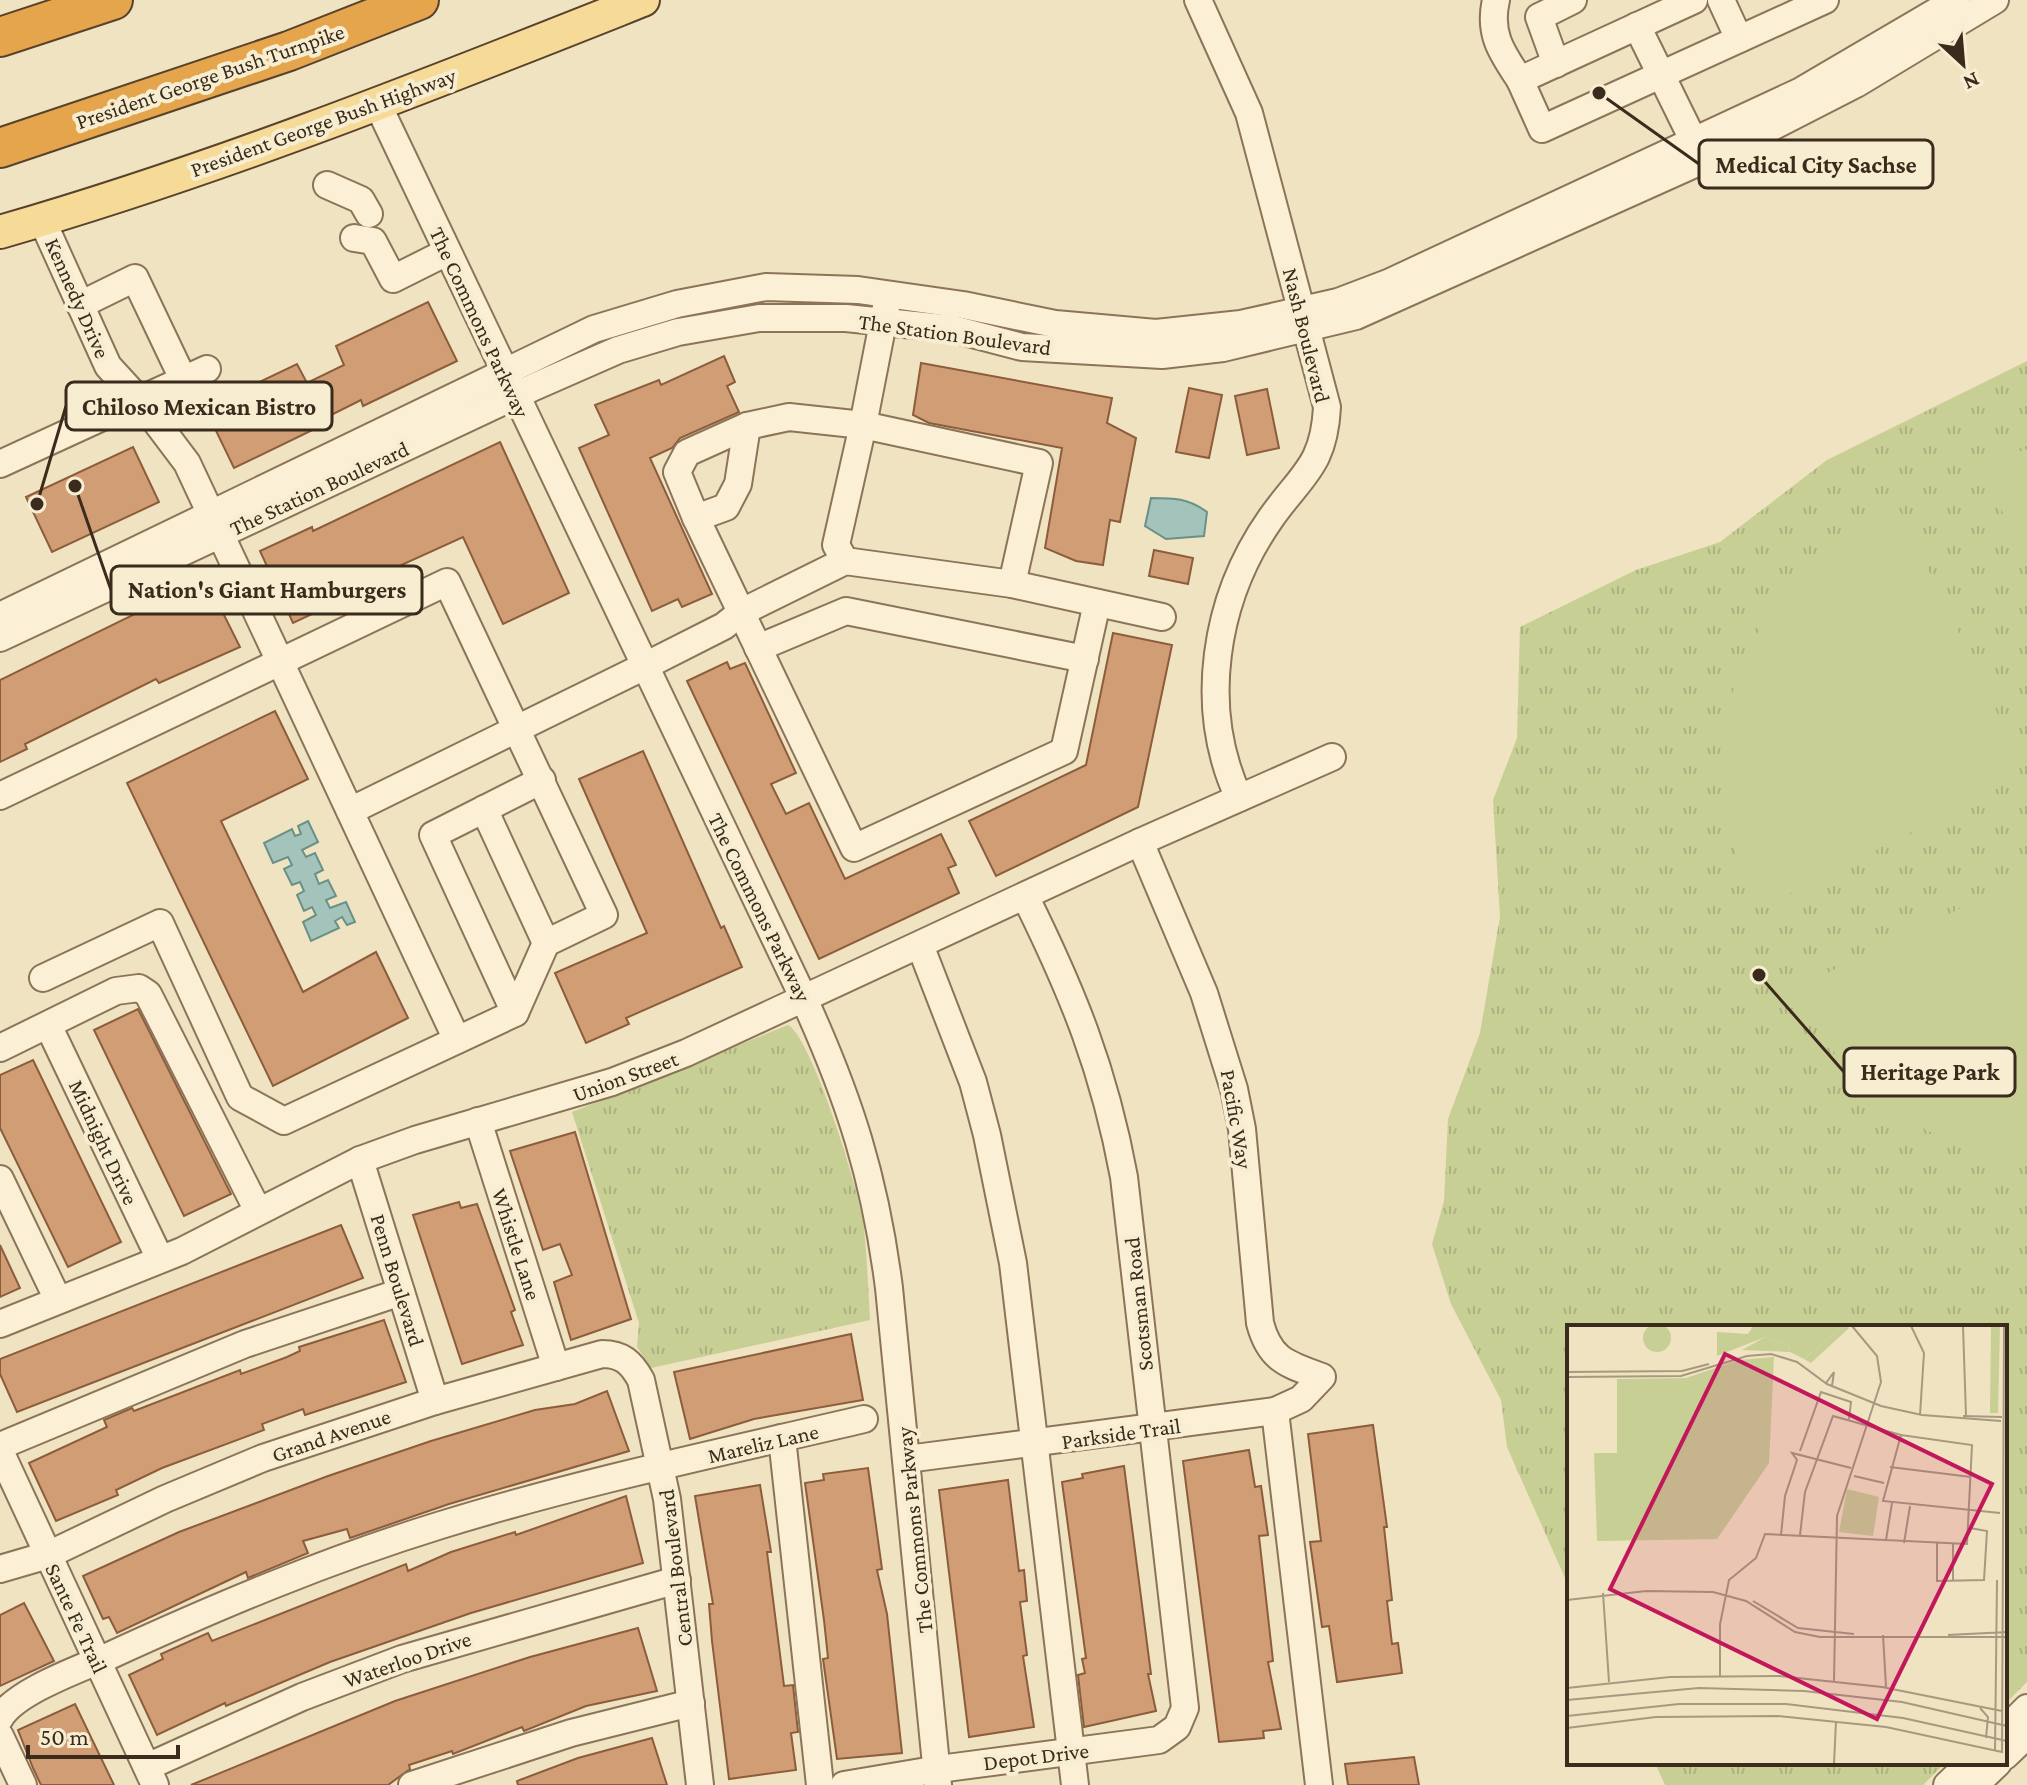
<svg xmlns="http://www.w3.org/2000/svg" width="2027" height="1785" viewBox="0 0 2027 1785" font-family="'Crimson Pro',serif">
<defs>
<pattern id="grass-tufts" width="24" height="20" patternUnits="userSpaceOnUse" patternTransform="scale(2)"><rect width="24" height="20" fill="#c7cf95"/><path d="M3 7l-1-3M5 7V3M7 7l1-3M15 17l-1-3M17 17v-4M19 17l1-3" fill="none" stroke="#acb280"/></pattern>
</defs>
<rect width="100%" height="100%" fill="#f0e3c1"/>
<g fill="url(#grass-tufts)">
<polygon points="2027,361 2027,1682 2005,1704 2005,1327 1569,1327 1569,1587 1507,1447 1501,1400 1451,1304 1432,1244 1444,1201 1448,1119 1480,1033 1500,917 1493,800 1517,738 1520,627 1636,570 1720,542 1827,460"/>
<path d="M788 1025C812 1038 858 1189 863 1220 867 1253 868 1287 870 1320L651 1368 637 1347 639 1323 572 1112Z"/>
<polygon points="1655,1763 1945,1763 1923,1785 1665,1785"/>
</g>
<g fill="#c7cf95">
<polygon points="2027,449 2027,564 1981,467"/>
<polygon points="1897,505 2019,758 2019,773 2006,784 1761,908 1730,838 1719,757 1739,664 1789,580 1846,530"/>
<path d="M2027 876V1160C1947 1152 1878 1111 1830 1047 1817 1029 1809 1006 1799 987Z"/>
</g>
<g fill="#a4c3ba" stroke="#6a9188" stroke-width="2">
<path d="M1151 498C1174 498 1188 498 1207 512L1204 536 1166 539 1145 526Z"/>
<polygon points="308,821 318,842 302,850 306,857 315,853 323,870 315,874 319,884 328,880 336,896 326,900 330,908 346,902 355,922 347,925 342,917 335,921 339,928 311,941 303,922 316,915 312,907 304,911 297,895 304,891 300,882 292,885 284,869 292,865 288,857 273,863 264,843 292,829 295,836 301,834 298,826"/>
</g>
<g fill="#d19d75" stroke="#8c5d3c" stroke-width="2">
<polygon points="428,302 457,361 363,406 361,400 325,418 327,423 234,468 205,408 297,364 307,383 344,365 336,346"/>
<polygon points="724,356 735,382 727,386 739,412 680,438 672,448 650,458 712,594 682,607 678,599 652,611 579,448 609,435 595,405 659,380 661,385"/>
<polygon points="921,363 1112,398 1107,423 1136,438 1120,522 1110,520 1103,565 1076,561 1045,548 1062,448 929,423 913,415"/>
<polygon points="1189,388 1222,395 1209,458 1176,452"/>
<polygon points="1267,389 1279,448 1247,455 1235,396"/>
<polygon points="500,442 569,593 503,624 463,537 322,601 325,608 293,623 260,551 312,527 313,531"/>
<polygon points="133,447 159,502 52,552 26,497"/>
<polygon points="1154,550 1193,558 1188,584 1149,576"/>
<polygon points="206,579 240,647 159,683 156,679 25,744 27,749 0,762 0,680"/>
<polygon points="1113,633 1172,645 1138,807 996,876 969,821 1086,765"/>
<polygon points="727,662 730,669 745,663 796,773 771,784 786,814 809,803 845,879 941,834 956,865 948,868 959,893 819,959 687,681"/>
<polygon points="275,711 308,779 221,821 303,992 376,952 408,1018 273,1086 127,783"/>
<polygon points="643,751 721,928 724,926 742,967 626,1018 629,1024 586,1043 555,973 647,933 579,779"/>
<polygon points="138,1009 231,1194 184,1216 94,1030"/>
<polygon points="33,1060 121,1242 68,1267 0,1128 0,1075"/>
<polygon points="575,1132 631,1319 571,1340 554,1282 572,1275 560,1244 543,1250 510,1151"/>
<polygon points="459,1202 461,1208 477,1204 515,1310 511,1312 523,1345 462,1364 413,1215"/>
<polygon points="341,1225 363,1278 17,1412 0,1374 0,1359"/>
<polygon points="0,1245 20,1288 0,1297"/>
<polygon points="384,1320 406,1382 305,1415 303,1409 262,1424 264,1430 162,1468 116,1490 118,1495 56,1521 29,1463 107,1427 104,1420 132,1408 134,1411 240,1370 241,1374 287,1357 300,1351 299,1347"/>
<polygon points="851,1334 863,1400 754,1419 690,1439 674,1372"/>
<polygon points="607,1391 629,1451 449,1504 350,1538 347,1529 303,1541 308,1553 248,1578 246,1572 117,1633 109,1617 103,1619 83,1576 179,1532 328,1476 431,1441 535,1410 575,1404"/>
<polygon points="1373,1425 1387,1527 1384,1527 1392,1600 1387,1601 1392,1644 1398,1643 1402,1673 1337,1682 1329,1626 1322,1627 1310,1542 1321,1541 1308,1434"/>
<polygon points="1249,1450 1255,1487 1261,1486 1268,1535 1259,1536 1273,1661 1268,1662 1281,1729 1263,1731 1264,1738 1219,1742 1183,1461"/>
<polygon points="1124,1466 1151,1674 1148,1674 1156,1711 1084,1727 1078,1675 1085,1673 1082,1659 1086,1658 1062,1482 1083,1478 1082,1474"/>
<polygon points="868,1468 882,1569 877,1570 887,1614 902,1753 837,1759 823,1659 828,1658 824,1620 805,1483 824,1480 823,1474"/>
<polygon points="1008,1480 1019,1571 1024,1570 1027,1601 1020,1602 1027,1655 1023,1656 1034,1727 969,1737 939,1490"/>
<polygon points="760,1485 771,1552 767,1552 784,1686 793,1685 798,1732 791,1733 796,1770 729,1779 712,1641 709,1604 713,1604 695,1496"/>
<polygon points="626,1496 643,1563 471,1613 330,1662 226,1706 225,1703 157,1735 129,1675 163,1659 161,1654 208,1633 212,1641 406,1564 408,1571 451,1552 515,1532 516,1535"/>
<polygon points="24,1603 54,1661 0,1686 0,1615"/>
<polygon points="638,1628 657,1691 586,1706 524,1731 522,1727 453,1754 452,1751 409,1765 410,1769 388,1785 191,1785 395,1701 530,1657"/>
<polygon points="75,1704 114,1785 41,1785 33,1768 18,1730"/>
<polygon points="652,1738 667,1785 518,1785 517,1781 578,1758"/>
<polygon points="1414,1757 1419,1785 1348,1785 1345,1764"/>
</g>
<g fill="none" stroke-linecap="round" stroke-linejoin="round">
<defs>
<g id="minor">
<path d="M1198 0 1249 113 1327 407C1324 466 1302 474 1271 518 1214 599 1197 708 1239 798"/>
<path d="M1496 0C1488 34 1502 53 1520 80L1694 0"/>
<polyline points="1721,0 1739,39"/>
<polyline points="1637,26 1701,156"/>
<polyline points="1556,64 1539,17 1573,0"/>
<polyline points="1520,80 1542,129 1825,0"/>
<path d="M378 105 804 999C850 1100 875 1178 889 1288L938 1785"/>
<polyline points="327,185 361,200 369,214"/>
<polyline points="42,220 108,366 141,402 187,463 457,1040"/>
<polyline points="354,238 373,241 393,279 447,252"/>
<polyline points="80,305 135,278 184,381"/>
<polyline points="0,464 207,369"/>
<polyline points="696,518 726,507 738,484 747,426"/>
<polyline points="845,561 836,545 863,425 789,417 747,426 687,453 677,472 696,518 854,848 1064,751 1097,603"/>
<polyline points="1012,584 1162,617"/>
<polyline points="0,616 594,329 677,304 766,287 858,290 963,305 1055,324 1156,333 1241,324 1338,302 1388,283 1801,91 1956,0"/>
<polyline points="0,638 536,386 618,350 678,332 759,318 846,318 953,329 1022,347 1162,355 1223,348 1356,316 1737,145 1856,84 1995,0"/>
<polyline points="758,648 846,611 1085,659"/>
<polyline points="0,796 447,582 604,915 546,943 515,1013 284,1121 240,1097 160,923 43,978"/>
<polyline points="484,809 546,943"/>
<polyline points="350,811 645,666 724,626 740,613 845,561 1012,584 1039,463 863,425 886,307"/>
<polyline points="920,945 973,1082 987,1135 1013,1263 1075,1785"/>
<polyline points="515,1013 433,835 542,780"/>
<polyline points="48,1025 160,1259"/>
<polyline points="0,1048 116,991 139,988 148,994 258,1211"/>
<polyline points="478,1121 556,1367"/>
<polyline points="360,1160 435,1401"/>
<polyline points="0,1179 58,1300"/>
<polyline points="0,1324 182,1251 360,1160 415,1140 612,1082 686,1053 1140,842 1332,757"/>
<polyline points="1275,1411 1319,1785"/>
<polyline points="782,1438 820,1785"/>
<polyline points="0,1446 245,1344 401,1292"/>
<polyline points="0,1451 155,1785"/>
<path d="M907 1459 1275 1411 1301 1399 1322 1377C1288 1364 1270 1361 1260 1323L1242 1129 1234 1089 1204 993 1140 842"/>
<path d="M0 1569 48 1555 165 1499 263 1458 435 1401 602 1354C622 1354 631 1362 641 1380L667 1499 700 1785"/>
<path d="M0 1718C16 1691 80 1669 109 1656 218 1606 327 1560 441 1525 580 1482 723 1452 864 1419"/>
<polyline points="2005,1730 2027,1708"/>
<polyline points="0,1736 23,1785"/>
<polyline points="2005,1756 2027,1735"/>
<polyline points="147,1767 302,1697 402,1659 677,1580"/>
<polyline points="412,1785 571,1733 691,1703"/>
<path d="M844 1785 939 1769 1159 1740 1177 1727 1185 1708 1124 1177C1104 1069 1073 993 1025 896"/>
<polyline points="1947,1785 1970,1763"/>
<polyline points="1975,1785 1998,1763"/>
</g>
<path id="major" d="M0 232C219 169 431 84 643 0"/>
<g id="highway">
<polyline points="0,37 113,0"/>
<polyline points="0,148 289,51 419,0"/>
</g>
</defs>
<use href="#minor" stroke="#8b7458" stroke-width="30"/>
<use href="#major" stroke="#59422c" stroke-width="36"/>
<use href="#highway" stroke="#59422c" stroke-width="42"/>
<use href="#minor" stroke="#fbf0d5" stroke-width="26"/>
<use href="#major" stroke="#f6da97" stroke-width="32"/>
<use href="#highway" stroke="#e5a54d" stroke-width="38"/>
</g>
<g text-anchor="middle" stroke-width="8" stroke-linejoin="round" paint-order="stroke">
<g font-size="22" fill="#3a2b1d" stroke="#f7edd1">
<text transform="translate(210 76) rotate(-19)" y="8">President George Bush Turnpike</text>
<text transform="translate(323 122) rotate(-20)" y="8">President George Bush Highway</text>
<text transform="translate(78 298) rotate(66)" y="8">Kennedy Drive</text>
<text transform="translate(480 322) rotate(65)" y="8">The Commons Parkway</text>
<text transform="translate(955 334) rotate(8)" y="8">The Station Boulevard</text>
<text transform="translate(1307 335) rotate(76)" y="8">Nash Boulevard</text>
<text transform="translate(319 488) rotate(-25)" y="8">The Station Boulevard</text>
<text transform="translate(760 907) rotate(64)" y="8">The Commons Parkway</text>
<text transform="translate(625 1076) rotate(-20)" y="8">Union Street</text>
<text transform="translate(1237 1119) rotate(80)" y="8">Pacific Way</text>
<text transform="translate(104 1142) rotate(65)" y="8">Midnight Drive</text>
<text transform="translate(517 1244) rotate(72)" y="8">Whistle Lane</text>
<text transform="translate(398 1280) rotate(73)" y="8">Penn Boulevard</text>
<text transform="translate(1138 1304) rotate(-96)" y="8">Scotsman Road</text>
<text transform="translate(1121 1433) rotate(-8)" y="8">Parkside Trail</text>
<text transform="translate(331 1435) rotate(-19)" y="8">Grand Avenue</text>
<text transform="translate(763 1443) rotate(-13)" y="8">Mareliz Lane</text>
<text transform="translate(914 1530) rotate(-96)" y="8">The Commons Parkway</text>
<text transform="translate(675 1568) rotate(-97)" y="8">Central Boulevard</text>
<text transform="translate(77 1618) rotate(65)" y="8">Sante Fe Trail</text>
<text transform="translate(407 1659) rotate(-19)" y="8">Waterloo Drive</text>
<text transform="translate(1036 1756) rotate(-7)" y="8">Depot Drive</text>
</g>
</g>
<g transform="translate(1567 1325)">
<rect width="440" height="440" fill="#f0e3c1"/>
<path d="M277 1 282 3 244 38 237 34ZM424 1H433L431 88H423ZM198 12 222 20 223 27 175 25ZM207 32 202 138 150 214 30 216 27 128H50V54L119 53 172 35ZM280 164 312 172 306 211 272 207Z" fill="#c7cf95"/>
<path d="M186 1H277L237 34 223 27 222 20 198 12 150 31V7L181 9Z" fill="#c7cf95"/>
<path d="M76 13a14 14 0 1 1 28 0a14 14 0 1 1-28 0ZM93 104 112 108 128 119 137 148 94 147ZM36 161 79 163V205L48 194ZM137 161 132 184 124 195 93 205 94 162Z" fill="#c7cf95"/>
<path fill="none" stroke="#a7997f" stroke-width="2" d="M344 1 357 28 353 90M396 1 399 91M0 47 115 46 142 39M0 52 114 51 180 31 204 29 230 37 260 59 314 81 355 90 434 96M259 58 267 47 265 61M396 91 435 92M334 110 316 176 433 188M233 126 254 67 284 77 282 94M323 142 404 152M287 151 317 158M214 210 218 171 230 135 225 128 284 143M319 215 325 178M337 218 343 181M370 218V256L417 255 420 206 403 203M386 256V219M36 268 42 357M0 275 79 266 146 267 179 276 228 307 253 312H440M186 276 231 303 287 309M316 310 319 362M381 310 440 307M153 351V299L162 255 189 233 198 209 400 219 405 120 334 110 266 91 238 167 233 210M267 356 270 191 314 57 310 31 285 1M0 363 103 352 212 351 315 362 435 386M0 375 132 363 237 366 335 377 440 401M413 383 421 392 419 413M0 391 112 379H219L336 393 440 416M0 403 89 392 210 391 319 402 435 427 437 1M428 426 430 255M267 439 269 396"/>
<path fill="#c2185b" fill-opacity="0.15" stroke="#c2185b" stroke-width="4" d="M158 29 425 159 310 394 43 264Z"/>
<rect width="440" height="440" fill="none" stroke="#3a2b1d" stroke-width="4"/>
</g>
<path fill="none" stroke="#3a2b1d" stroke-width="3" d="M1599 93L1699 164M37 504L66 406M75 486L111 590M1759 975L1844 1072"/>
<g fill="#3a2b1d" stroke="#f7edd1" stroke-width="3">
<circle cx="1599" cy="93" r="8"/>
<circle cx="37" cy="504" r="8"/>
<circle cx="75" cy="486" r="8"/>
<circle cx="1759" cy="975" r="8"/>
</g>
<g fill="#f7edd1" stroke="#3a2b1d" stroke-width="3">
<rect x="1699" y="140" width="234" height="48" rx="8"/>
<rect x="66" y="382" width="266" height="48" rx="8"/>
<rect x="111" y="566" width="311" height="48" rx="8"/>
<rect x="1844" y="1048" width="171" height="48" rx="8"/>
</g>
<g font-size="24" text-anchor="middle" font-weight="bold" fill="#3a2b1d">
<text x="1816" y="173">Medical City Sachse</text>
<text x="199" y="415">Chiloso Mexican Bistro</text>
<text x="267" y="598">Nation's Giant Hamburgers</text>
<text x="1930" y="1080">Heritage Park</text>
</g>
<g transform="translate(1963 64) rotate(154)" stroke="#f7edd1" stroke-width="6" paint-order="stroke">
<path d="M0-6L14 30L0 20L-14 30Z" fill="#3a2b1d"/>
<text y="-12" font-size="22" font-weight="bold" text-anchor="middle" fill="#3a2b1d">N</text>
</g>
<path d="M28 1745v12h150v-12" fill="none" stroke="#3a2b1d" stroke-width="4"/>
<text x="40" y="1745" font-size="24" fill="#3a2b1d" stroke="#f7edd1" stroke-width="6" paint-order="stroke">50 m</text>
</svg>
